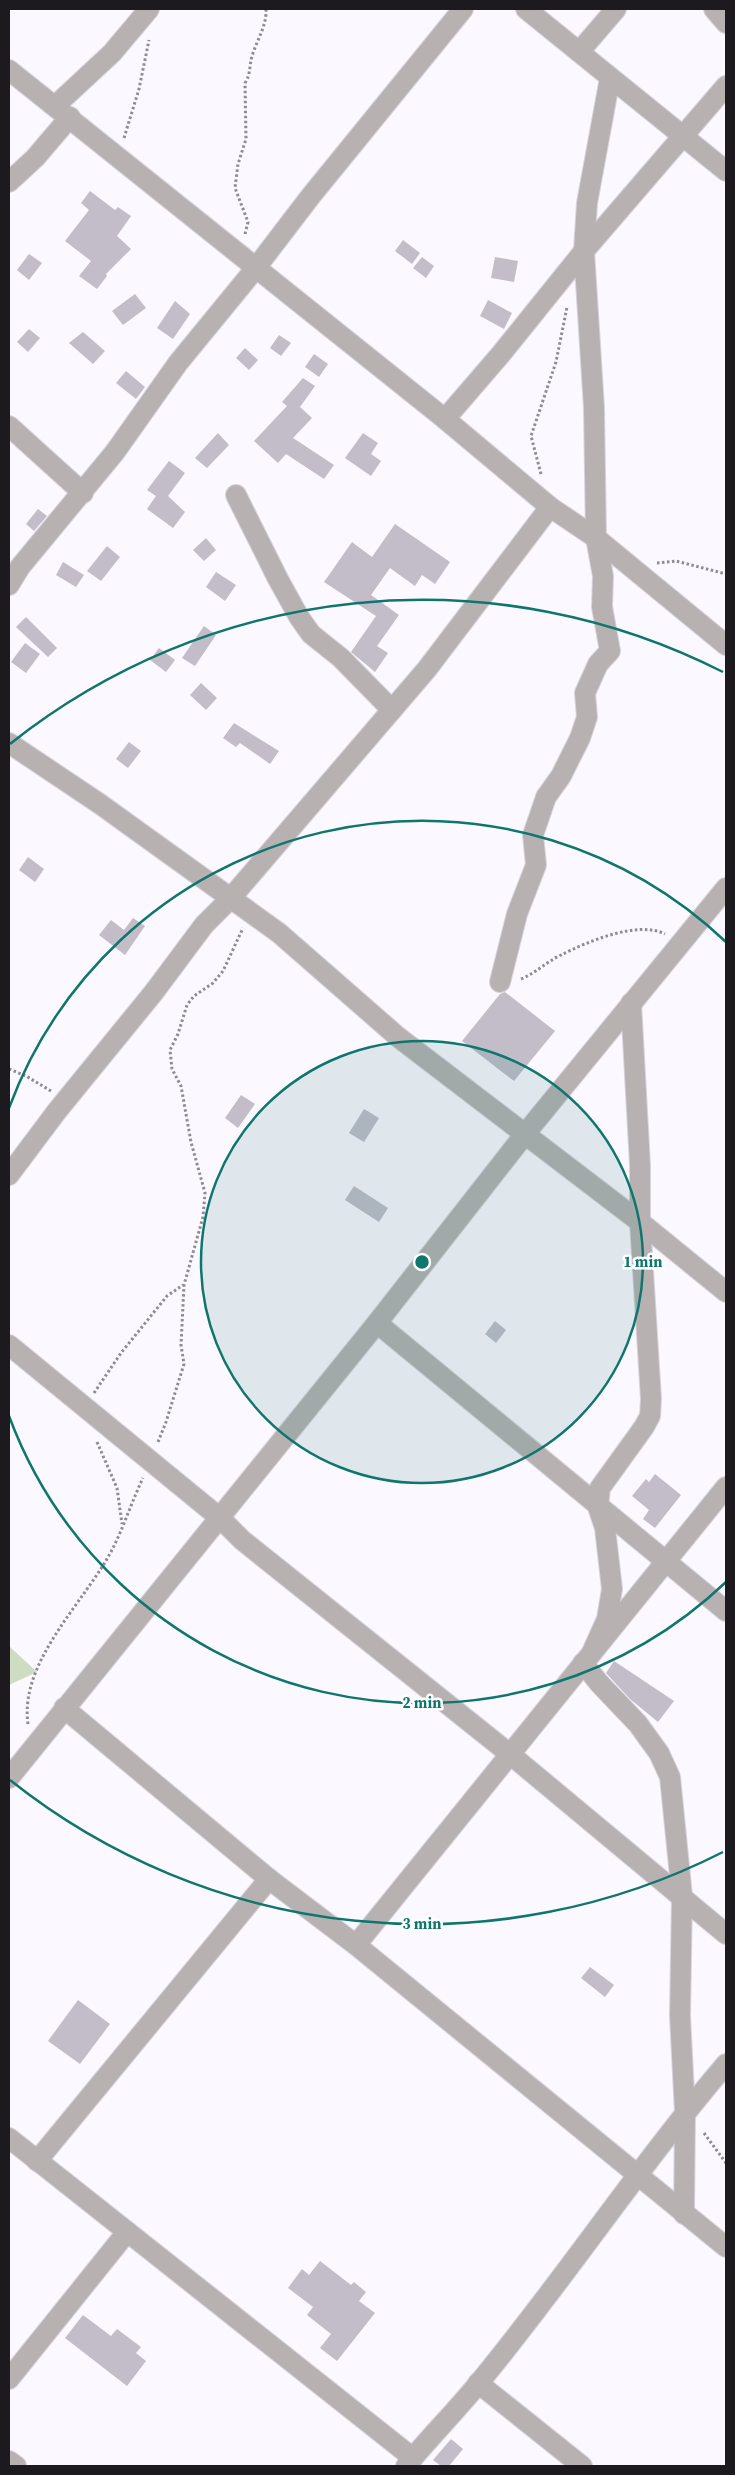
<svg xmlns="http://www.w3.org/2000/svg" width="735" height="2475" viewBox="0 0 735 2475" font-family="'Source Serif 4',serif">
<rect width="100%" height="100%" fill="#fcf8ff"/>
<polygon fill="#cedcc1" points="9,1646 37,1672 9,1685"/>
<g fill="#c2bdc9">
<polygon points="90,191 115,210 118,207 131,216 117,236 131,249 106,274 107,276 97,289 79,276 91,261 65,241 89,210 81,203"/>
<polygon points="403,240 420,253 412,264 395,251"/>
<polygon points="29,254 42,263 29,280 17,270"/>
<polygon points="422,257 434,266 426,278 413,268"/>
<polygon points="495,257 518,261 514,282 491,278"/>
<polygon points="135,294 146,308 123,325 112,311"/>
<polygon points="488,300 512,313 504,329 480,316"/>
<polygon points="175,301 190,314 173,339 157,328"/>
<polygon points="29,329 40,338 28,352 17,342"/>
<polygon points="83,332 105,351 93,364 69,343"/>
<polygon points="279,335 291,343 281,356 270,348"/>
<polygon points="245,348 258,360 249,370 236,358"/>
<polygon points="314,354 328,364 319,377 305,367"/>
<polygon points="126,371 145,387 136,399 116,383"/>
<polygon points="303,378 315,386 300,407 312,418 293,438 334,465 324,479 286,454 278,463 254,441 287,406 282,402"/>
<polygon points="218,433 229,445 207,468 195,458"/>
<polygon points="363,433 378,443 371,454 381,461 371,476 345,458"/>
<polygon points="169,461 185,473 168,496 185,512 173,528 147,509 156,496 147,490"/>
<polygon points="38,509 47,516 34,531 26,524"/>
<polygon points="395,524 450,562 435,584 422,575 415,586 390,568 371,595 399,615 377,646 388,653 375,672 351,652 376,616 324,582 352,542 372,557"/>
<polygon points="206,538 216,550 204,561 193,550"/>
<polygon points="107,546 120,557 101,581 87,571"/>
<polygon points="63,562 84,575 76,587 56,575"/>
<polygon points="216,572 236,585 225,601 206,587"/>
<polygon points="26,617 57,648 48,657 16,627"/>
<polygon points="204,626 216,635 195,666 182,658"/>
<polygon points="25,643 40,654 26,673 11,662"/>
<polygon points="159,648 175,660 166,672 150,660"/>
<polygon points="201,683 217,698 206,710 190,695"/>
<polygon points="234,723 279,751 270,764 240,743 236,747 223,738"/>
<polygon points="129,742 141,751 128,768 116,759"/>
<polygon points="28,857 44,869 35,882 19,870"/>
<polygon points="133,918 145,926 125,955 99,935 111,920 124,930"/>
<polygon points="505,992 555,1031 514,1081 462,1041 500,994"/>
<polygon points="241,1095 255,1104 238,1128 225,1118"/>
<polygon points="364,1109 379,1118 364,1142 349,1133"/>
<polygon points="354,1186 388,1208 379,1222 345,1200"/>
<polygon points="495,1321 506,1330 496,1343 485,1334"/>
<polygon points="655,1474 681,1495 655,1528 643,1519 649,1510 632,1496 646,1479 649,1482"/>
<polygon points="614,1661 674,1701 658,1722 630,1699 606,1673"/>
<polygon points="590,1967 614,1985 605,1997 581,1978"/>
<polygon points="78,2000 110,2024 80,2064 48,2041"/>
<polygon points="320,2261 351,2285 354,2282 366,2292 359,2301 375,2313 337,2361 320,2348 331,2334 307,2315 313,2307 288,2288 302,2269 309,2275"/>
<polygon points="83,2315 111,2336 117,2329 141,2347 136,2353 146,2361 127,2386 65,2338"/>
<polygon points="451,2439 463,2449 449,2466 441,2466 433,2460"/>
</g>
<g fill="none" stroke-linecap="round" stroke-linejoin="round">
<defs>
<g id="street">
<polyline points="526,9 726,171"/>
<polyline points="714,9 726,23"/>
<polyline points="579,52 616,9"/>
<polyline points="9,70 445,419 550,507 596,538 726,645"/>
<polyline points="55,106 112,53 149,9"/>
<polyline points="9,182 35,158 70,117"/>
<polyline points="445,419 501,354 584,251 726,86"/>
<polyline points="9,426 83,493"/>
<polyline points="236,495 278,579 299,617 311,634 341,658 392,710"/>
<polyline points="9,585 20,567 115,452 178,363 255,269 310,197 463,9"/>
<polyline points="9,743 100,804 279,933 398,1037 640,1222 726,1292"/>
<polyline points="500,982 517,914 536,865 533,835 546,797 561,776 580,738 587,717 585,693 598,664 610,651 602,607 603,576 596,538 594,408 584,251 587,203 610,78"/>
<polyline points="9,1175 57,1111 154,992 204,925 230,899 427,669 550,507"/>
<polyline points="377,1323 726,1611"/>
<polyline points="9,1345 220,1518 242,1540 511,1755 726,1934"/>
<polyline points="593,1650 607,1619 612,1589 605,1528 598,1507 600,1488 644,1427 650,1416 651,1399 640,1222 640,1165 631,1003"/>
<polyline points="583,1663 599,1683 638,1724 659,1753 670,1777 682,1896 680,2016 685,2113 684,2214"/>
<polyline points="64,1708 269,1879 356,1945 726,2247"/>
<polyline points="9,1778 377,1323 525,1134 726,888"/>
<polyline points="356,1945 726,1487"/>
<polyline points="9,2138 413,2458"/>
<polyline points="37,2161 269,1879"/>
<polyline points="9,2379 127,2232"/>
<polyline points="478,2383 582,2466"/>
<polyline points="9,2461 16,2466"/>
<path d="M406 2466C429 2438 455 2412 478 2384 564 2280 639 2166 726 2064"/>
</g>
</defs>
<use href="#street" stroke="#d8d4db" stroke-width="22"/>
<g stroke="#8f8c91" stroke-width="3" stroke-dasharray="2.5 2.5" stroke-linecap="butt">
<polyline points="124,138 139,89 149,40"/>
<path d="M245 234 248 222 235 188 238 164 246 139 245 83C251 74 249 66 252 56 257 40 267 25 266 9"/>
<polyline points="541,474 531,436 556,362 567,307"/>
<polyline points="657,563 676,561 726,574"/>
<path d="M521 979C536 973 546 962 561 955 587 942 637 920 665 934"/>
<polyline points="9,1069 26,1076 51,1091"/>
<polyline points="94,1393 121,1353 167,1296 183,1285"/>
<polyline points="97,1442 117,1488 122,1524"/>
<polyline points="158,1442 166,1422 184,1364 181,1345 184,1285 203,1217 205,1193 191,1142 181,1086 172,1069 170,1050 178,1034 187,1005 194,996 213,983 223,971 243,928"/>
<path d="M28 1724C19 1661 86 1601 113 1548 124 1526 132 1501 143 1478"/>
<polyline points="704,2133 726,2163"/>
</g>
<use href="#street" stroke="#b7b1b2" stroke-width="20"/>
</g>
<circle cx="422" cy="1262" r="221" fill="#0f766e" fill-opacity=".12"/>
<g fill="none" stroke="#0f766e" stroke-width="2.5">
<circle cx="422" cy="1262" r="221"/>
<path d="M726 1582A441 441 0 0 1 9 1416M9 1108A441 441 0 0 1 726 942"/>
<path d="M723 1852A662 662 0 0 1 10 1780M10 744A662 662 0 0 1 723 672"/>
</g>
<circle cx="422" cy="1262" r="8" fill="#0f766e" stroke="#fff" stroke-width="2.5"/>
<g font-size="15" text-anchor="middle" font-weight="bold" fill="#0f766e" stroke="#fff" stroke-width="5" stroke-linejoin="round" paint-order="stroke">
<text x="643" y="1267">1 min</text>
<text x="422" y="1708">2 min</text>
<text x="422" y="1929">3 min</text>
</g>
<rect width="735" height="2475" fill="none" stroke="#1c1a1e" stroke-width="20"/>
</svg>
